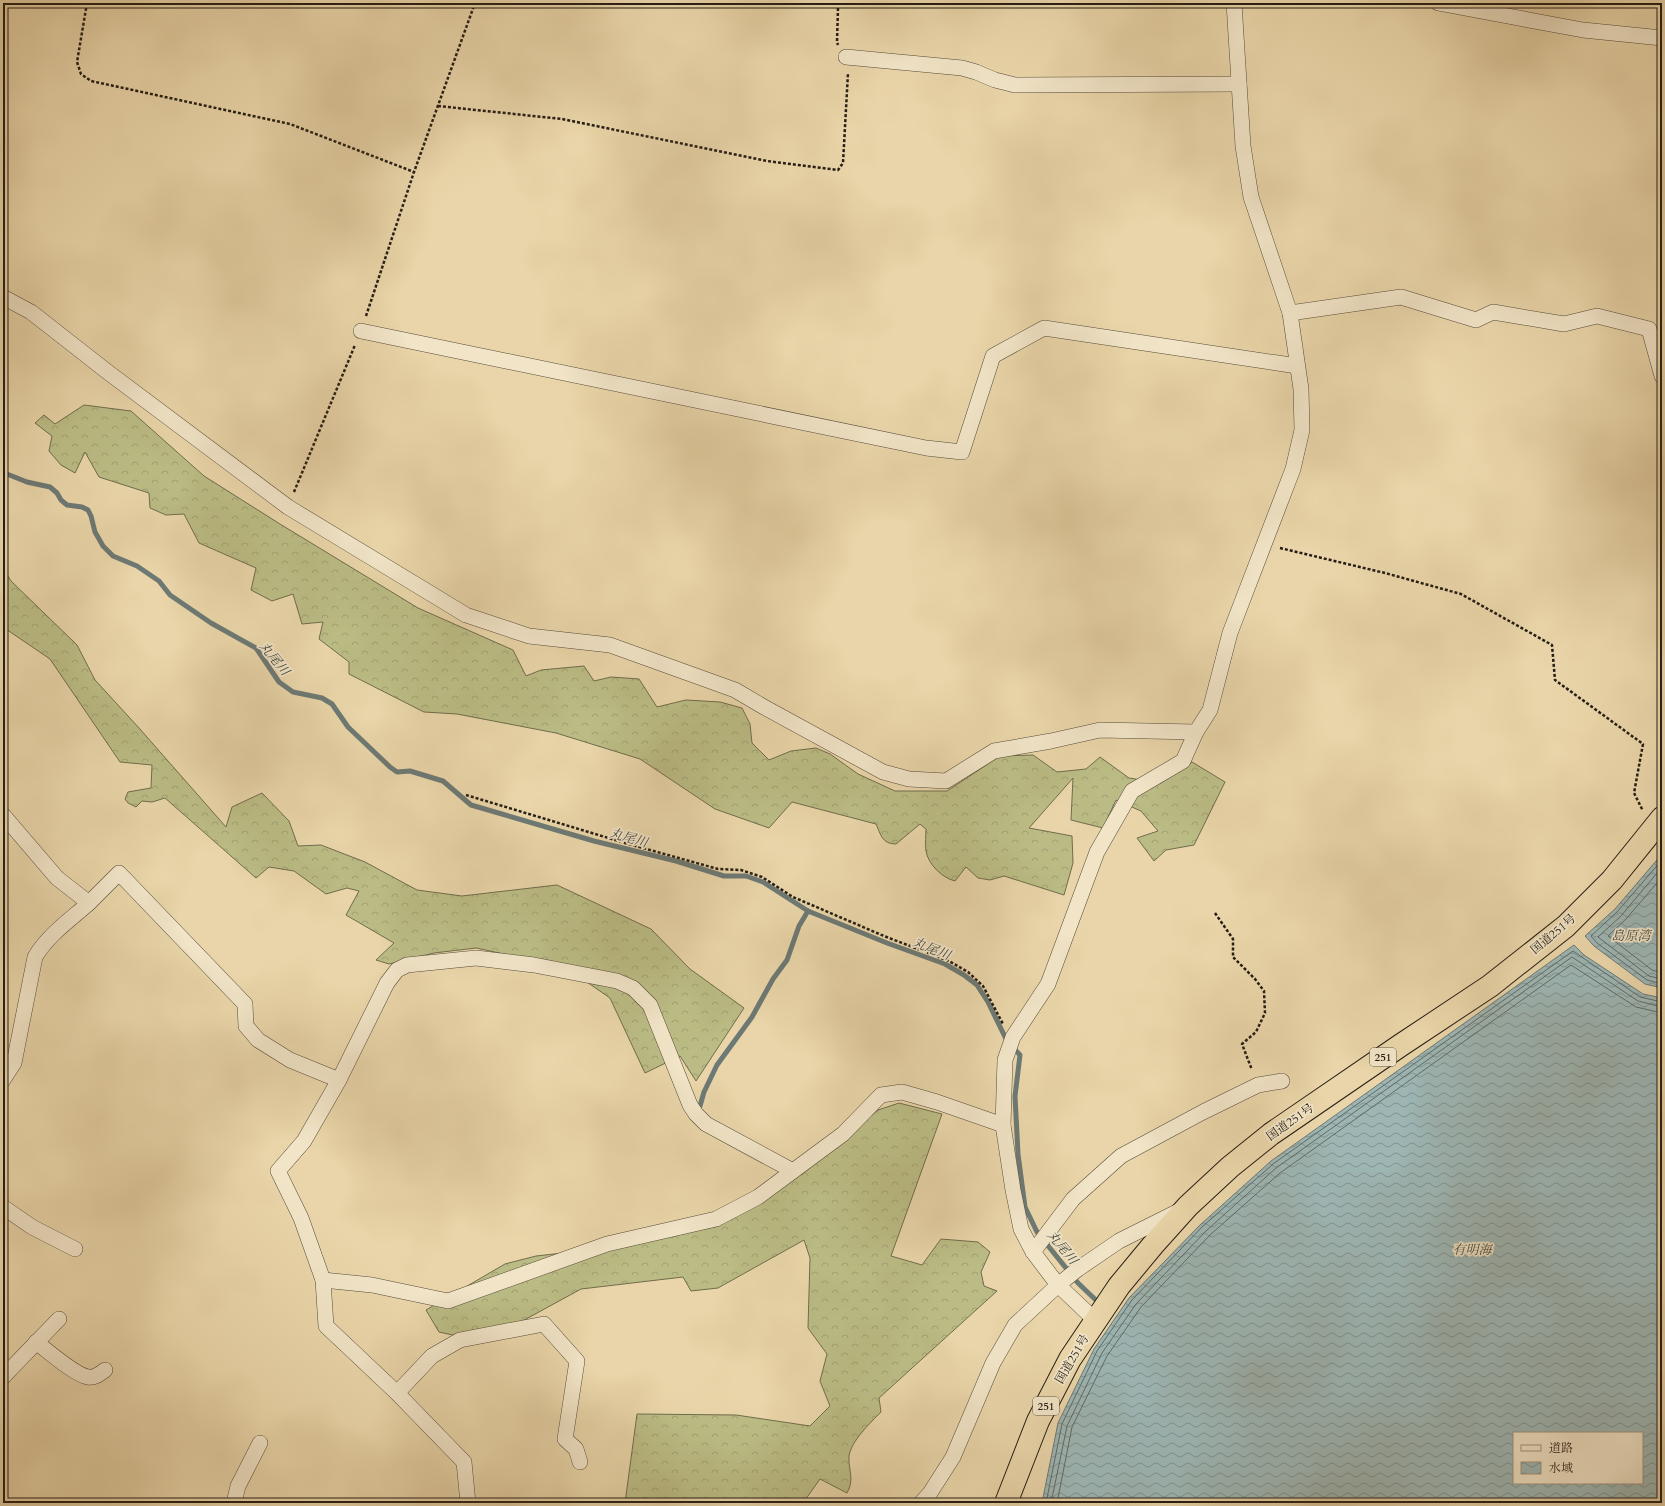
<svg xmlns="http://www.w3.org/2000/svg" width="1665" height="1506" viewBox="0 0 1665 1506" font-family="Cardo,'Noto Serif JP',serif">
<defs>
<pattern id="forest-crowns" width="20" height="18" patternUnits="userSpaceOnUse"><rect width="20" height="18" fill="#bbbc85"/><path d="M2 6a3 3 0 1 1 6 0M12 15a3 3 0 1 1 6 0" fill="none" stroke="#a1a172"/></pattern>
<pattern id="water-waves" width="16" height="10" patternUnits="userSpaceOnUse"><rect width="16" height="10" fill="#9db6b4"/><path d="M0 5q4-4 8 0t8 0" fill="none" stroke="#809391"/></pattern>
</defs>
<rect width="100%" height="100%" fill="#e9d5a9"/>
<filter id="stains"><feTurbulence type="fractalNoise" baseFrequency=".005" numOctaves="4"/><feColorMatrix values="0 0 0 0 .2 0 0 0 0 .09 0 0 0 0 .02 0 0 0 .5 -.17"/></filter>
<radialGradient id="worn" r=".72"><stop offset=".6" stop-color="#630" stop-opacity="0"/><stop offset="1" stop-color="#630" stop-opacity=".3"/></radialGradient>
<g fill="url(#forest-crowns)" stroke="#706c4c">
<path d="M84 405 131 411 204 476 280 524 418 608 513 650 526 676 541 670 584 666 594 681 611 677 639 679 657 707 686 700 720 702 742 708 750 724 752 743 769 760 791 751 816 748 830 754 858 774 895 791H947L1000 756 1033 755 1057 772 1086 769 1100 757 1129 778 1161 783 1192 762 1225 782 1194 845 1166 850 1154 861 1137 838 1158 831 1141 811 1116 800 1103 828 1071 820 1073 778 1029 828 1072 836 1073 863 1064 895 1004 876 990 880 978 878 966 867 955 881C942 878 928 864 926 851 925 844 926 835 926 829L920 824 896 844C882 844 881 835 876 824L792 802 769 828 715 809 640 759 556 733 457 714 424 712 349 674V662L319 639 323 622 302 624 293 594 272 601 251 590 256 568 199 543 184 514 166 515 150 508 149 493 99 477 85 452 75 473 61 465 49 451 52 436 35 423 44 415 55 424Z"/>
<polygon points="3,568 11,581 77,645 95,680 139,728 226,827 232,807 262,793 289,821 298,846 321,845 365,862 417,890 462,896 557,885 651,929 690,969 744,1008 696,1081 680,1056 645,1073 610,998 565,967 476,948 434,953 389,964 376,960 394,943 346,915 359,891 347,888 326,894 294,871 269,867 256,878 165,798 152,802 142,801 136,807 128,803 125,799 128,792 151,788 152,765 120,762 50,659 3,627"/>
<path d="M899 1103 942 1114 891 1256 922 1265 941 1239 978 1242 990 1252 981 1272 984 1286 997 1291 879 1398 881 1412C871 1422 851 1441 849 1456 848 1470 855 1479 847 1493L820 1479 803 1503H625L637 1414 736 1415 810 1426 830 1406 820 1381 827 1354 808 1328 810 1258 804 1240 718 1288 691 1291 683 1277 581 1289 484 1342 439 1332 426 1310 505 1264 536 1256 608 1248 719 1226 806 1171 878 1110Z"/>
</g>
<g fill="url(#water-waves)" stroke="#6d7974" fill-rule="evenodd">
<polygon points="1662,854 1662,988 1645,984 1594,946 1585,936 1615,909"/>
<path d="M1574 945 1584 955 1643 994 1662 998V1503H1042L1058 1423 1094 1349 1129 1298 1200 1225 1271 1161ZM1514 1433H1642V1483H1514Z"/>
</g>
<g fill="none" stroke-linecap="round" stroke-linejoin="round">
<g stroke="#616a64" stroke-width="1">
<polyline points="1662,860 1617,912 1591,936 1597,943 1647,980 1662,984"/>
<polyline points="1662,867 1621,916 1598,937 1649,976 1662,979"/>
<polyline points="1662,877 1626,919 1608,936 1652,970 1662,973"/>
<polyline points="1046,1503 1062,1424 1097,1351 1132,1300 1202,1227 1273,1164 1573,951 1640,997 1662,1002"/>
<polyline points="1051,1503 1067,1426 1102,1353 1136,1304 1206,1231 1276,1168 1572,957 1638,1001 1662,1007"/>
<polyline points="1057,1503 1072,1427 1107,1356 1141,1307 1210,1235 1280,1173 1571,965 1636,1007 1662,1013"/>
</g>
<g stroke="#6d7974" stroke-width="5">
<polyline points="3,470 7,474 27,482 50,487 57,493 61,500 67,505 82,507 88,510 91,516 95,532 103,546 113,556 137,566 159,581 170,595 211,623 256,648 279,682 293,692 322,698 332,704 348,727 390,767 397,772 410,771 443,781 471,805 594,841 676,861 724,876 746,876 763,882 808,911 887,943 945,964 964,975 977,985 988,1002 1007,1041 1020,1055 1015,1096 1018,1154 1025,1207 1037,1232 1078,1283 1101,1305"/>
<polyline points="700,1106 704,1092 717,1065 752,1017 773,979 787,960 799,926 808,911"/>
</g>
<defs>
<g id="minor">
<polyline points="1438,3 1583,30 1662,38"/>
<polyline points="846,57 962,68 976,72 995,80 1015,85 1239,84"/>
<polyline points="3,297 31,312 109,373 288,507 466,615 529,636 610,645 735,690 764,707 883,772 909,779 946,781 994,751 1051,741 1100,730 1196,732"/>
<polyline points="1290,313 1401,297 1476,320 1493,312 1564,324 1597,316 1649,329 1662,376"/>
<polyline points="361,331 926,448 962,452 993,356 1044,328 1297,366"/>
<polyline points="3,815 57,878 89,903 119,873 245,1004 246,1026 258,1040 290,1060 339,1080 387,983 397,970 407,965 476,958 534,965 617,981 633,988 650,1005 690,1105 696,1114 706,1124 793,1171 843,1134 881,1095 902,1092 937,1102 1003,1125"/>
<path d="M3 1080 14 1063 35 957C48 935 70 920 89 903"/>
<polyline points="339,1080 304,1141 278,1171 301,1218 323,1280 326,1326 397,1393 464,1462 468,1503"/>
<polyline points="3,1207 32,1227 75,1249"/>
<polyline points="1033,1252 1073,1199 1121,1156 1203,1112 1258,1085 1282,1081"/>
<polyline points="323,1280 372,1285 448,1301 607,1244 716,1219 758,1197 793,1171"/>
<polyline points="1095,1320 1058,1285 1033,1252 1021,1229 1013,1190 1003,1125 1005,1060 1013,1037 1048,984 1097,852 1132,791 1183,761 1196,732 1210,710 1230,633 1293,469 1302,430 1301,389 1290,313 1251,197 1243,146 1234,3"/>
<path d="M36 1342C48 1351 75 1375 88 1377 95 1378 100 1374 105 1370"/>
<polyline points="3,1377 59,1319"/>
<polyline points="397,1393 432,1356 460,1340 544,1324 577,1361 565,1439 576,1449 580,1462"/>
<polyline points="234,1503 238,1486 260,1443"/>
<polyline points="921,1503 930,1493 953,1457 993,1363 1015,1325 1058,1285 1078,1269 1119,1241 1179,1211"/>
</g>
<polyline id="trunk" points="1006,1503 1038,1421 1070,1359 1119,1286 1153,1245 1188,1206 1230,1167 1271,1134 1401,1045 1490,986 1566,926 1612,880 1662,818"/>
</defs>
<use href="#minor" stroke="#564b39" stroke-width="16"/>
<use href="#trunk" stroke="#251d14" stroke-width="24"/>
<g stroke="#251d14" stroke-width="2.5" stroke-dasharray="3 2" stroke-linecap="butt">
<polyline points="87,3 77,62 81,74 91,81 290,124 414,172"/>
<polyline points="838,8 837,42 838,45"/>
<polyline points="438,106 562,119 767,161 838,170 843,163 848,73"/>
<polyline points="366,316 414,172 475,3"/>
<polyline points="294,492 355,345"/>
<polyline points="1280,548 1385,573 1461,594 1552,645 1555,680 1643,744 1634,793 1643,811"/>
<polyline points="466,795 625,843 718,869 741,870 762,877 793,897 884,936 949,961 968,972 983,986 1003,1024"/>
<polyline points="1215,913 1233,939 1233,957 1255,979 1264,991 1265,1013 1256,1032 1242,1044 1252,1070"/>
</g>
<use href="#minor" stroke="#f1e4c7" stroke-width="15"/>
<use href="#trunk" stroke="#e9d5a9" stroke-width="22"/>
</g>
<g text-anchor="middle" stroke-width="3.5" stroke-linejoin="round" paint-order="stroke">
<g fill="#f1e4c7" stroke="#62594a" stroke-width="1">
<rect x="1370" y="1048" width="26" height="18" rx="3"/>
<rect x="1033" y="1397" width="26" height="18" rx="3"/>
</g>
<g font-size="11" font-weight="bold" fill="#251d14">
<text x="1383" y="1061">251</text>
<text x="1046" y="1410">251</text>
</g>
<g font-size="12" fill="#251d14" stroke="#f1e4c7">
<text transform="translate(1553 934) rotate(-40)" y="4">国道251号</text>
<text transform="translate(1290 1122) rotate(-35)" y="4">国道251号</text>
<text transform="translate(1072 1359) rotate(-60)" y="4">国道251号</text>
</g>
<g font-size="13" font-style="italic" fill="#494b44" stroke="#f1e4c7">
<text transform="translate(275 658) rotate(51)" y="5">丸尾川</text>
<text transform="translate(629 837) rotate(16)" y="5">丸尾川</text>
<text x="1631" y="940">島原湾</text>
<text transform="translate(932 948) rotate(22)" y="5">丸尾川</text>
<text transform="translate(1063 1247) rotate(51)" y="5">丸尾川</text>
<text x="1472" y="1254">有明海</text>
</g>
</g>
<rect width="1665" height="1506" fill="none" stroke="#e9d5a9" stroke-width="16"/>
<rect x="4" y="4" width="1657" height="1498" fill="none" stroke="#251d14" stroke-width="2"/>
<rect x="8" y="8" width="1649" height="1490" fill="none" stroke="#251d14"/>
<rect x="1513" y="1432" width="130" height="52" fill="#f1e4c7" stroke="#9f947f"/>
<rect x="1521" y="1445" width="20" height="6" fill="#f1e4c7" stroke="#9f947f"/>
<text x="1549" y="1452" font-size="12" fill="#251d14">道路</text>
<rect x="1521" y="1462" width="20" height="12" fill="url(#water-waves)" stroke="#9f947f"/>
<text x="1549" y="1472" font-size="12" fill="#251d14">水域</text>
<rect width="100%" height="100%" filter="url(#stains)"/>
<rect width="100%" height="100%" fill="url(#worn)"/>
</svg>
